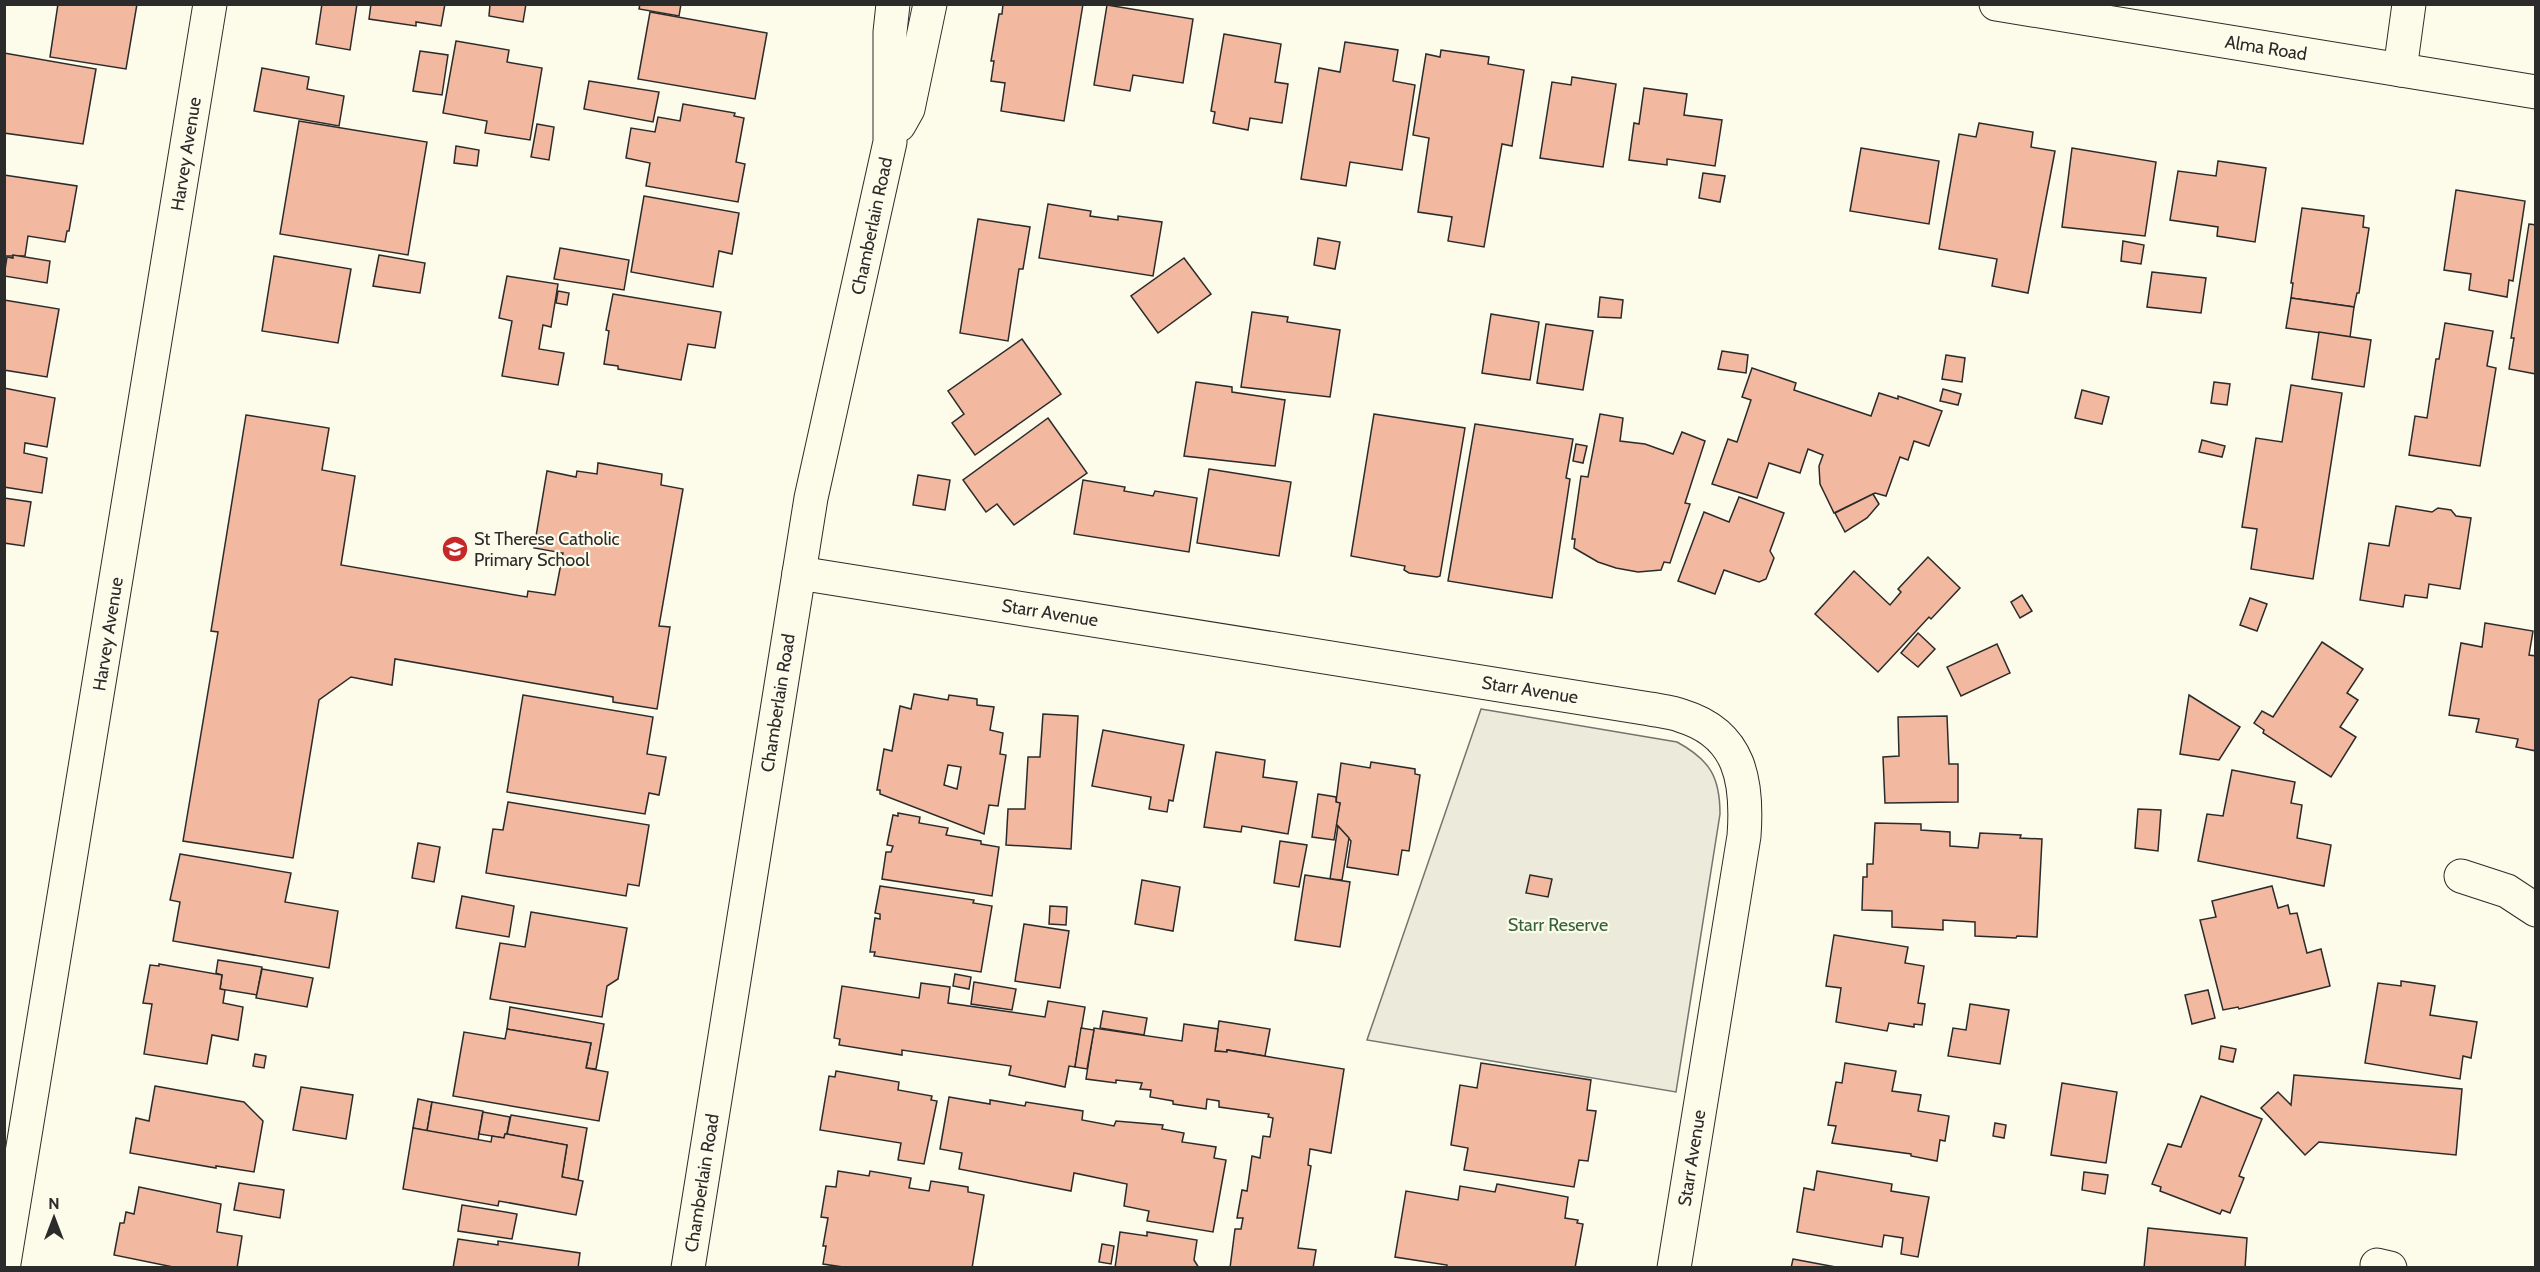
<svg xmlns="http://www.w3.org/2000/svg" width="2540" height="1272" viewBox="0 0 2540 1272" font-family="Cabin,sans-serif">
<rect width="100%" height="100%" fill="#fdfbea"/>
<path fill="#ecebdb" stroke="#74746e" stroke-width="1.5" d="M1481 709 1677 742C1710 760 1720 777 1720 814L1676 1092 1367 1040Z"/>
<g fill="#f2b8a0" stroke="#2b2b2b" stroke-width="1.5" fill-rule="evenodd">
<polygon points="58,4 137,4 126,69 50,57"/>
<polygon points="322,4 357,4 350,50 316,44"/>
<polygon points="371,4 445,4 441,26 416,22 416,26 369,19"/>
<polygon points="490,4 526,4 523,22 489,16"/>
<polygon points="640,4 681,4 679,16 639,9"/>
<polygon points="1003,4 1083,4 1064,121 1001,111 1005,83 991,81 994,61 991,61 999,14 1002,14"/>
<polygon points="1107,5 1193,19 1183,83 1133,75 1130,91 1094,85"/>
<polygon points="650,12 767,33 755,99 638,79"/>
<polygon points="1224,34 1281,44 1275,82 1288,84 1282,123 1250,118 1248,130 1213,123 1215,112 1211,111"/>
<polygon points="456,41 509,50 507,62 542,68 530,140 485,133 487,121 443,113"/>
<polygon points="1345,42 1398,50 1393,81 1415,85 1402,170 1350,162 1346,186 1301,179 1319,68 1340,72"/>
<polygon points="1441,50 1489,57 1488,64 1524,70 1512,146 1502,144 1484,247 1448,241 1452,217 1418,212 1429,138 1413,135 1426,54 1440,57"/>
<polygon points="420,51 448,55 442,95 413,91"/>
<polygon points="4,53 96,69 83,144 4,133"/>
<polygon points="262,68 309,77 307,89 344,96 339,126 254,111"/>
<polygon points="1572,77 1616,84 1603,167 1540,158 1552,82 1571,85"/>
<polygon points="589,81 659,92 653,122 584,109"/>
<polygon points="1644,88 1687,94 1684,115 1722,120 1715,166 1667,159 1667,165 1629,160 1634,123 1639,124"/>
<polygon points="683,104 735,113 734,116 744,118 736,162 745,164 738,202 646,186 650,163 626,158 631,128 655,132 658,117 680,121"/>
<polygon points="299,121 427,142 408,255 280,234"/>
<polygon points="1979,123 2033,132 2031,147 2055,151 2028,293 1992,286 1997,259 1939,249 1959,134 1976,137"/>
<polygon points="537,124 554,127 549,160 531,157"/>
<polygon points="456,146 479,150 477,166 454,163"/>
<polygon points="1861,148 1939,161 1929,224 1850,211"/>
<polygon points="2072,148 2156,162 2145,236 2062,227"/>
<polygon points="2218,161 2266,168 2255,242 2217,236 2218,227 2170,220 2178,171 2216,176"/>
<polygon points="1703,173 1725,176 1720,202 1699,198"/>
<polygon points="4,175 77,186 69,231 67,231 65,242 28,236 25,256 4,256"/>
<polygon points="2456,190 2525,201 2513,281 2509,280 2507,297 2469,290 2471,274 2444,270"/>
<polygon points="644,196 739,213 732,254 719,251 713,287 631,272"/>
<polygon points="1048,204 1091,211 1090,216 1118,220 1118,216 1162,222 1153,276 1039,258"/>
<polygon points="2302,208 2364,216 2363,227 2369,228 2359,293 2357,293 2354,307 2291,298 2293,283 2291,283"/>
<polygon points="978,219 1030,227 1023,269 1019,269 1008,341 960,333"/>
<polygon points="2529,224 2536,225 2536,374 2509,369 2514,338 2511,338"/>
<polygon points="1318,238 1340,242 1335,269 1314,265"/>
<polygon points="2123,241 2144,245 2141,264 2121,261"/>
<polygon points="560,248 629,260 624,290 554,279"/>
<polygon points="13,255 50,261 47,283 4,276 7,257 13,258"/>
<polygon points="379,255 425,263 420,293 373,286"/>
<polygon points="274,256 351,269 338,343 262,331"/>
<polygon points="1184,258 1211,294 1158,333 1131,296"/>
<polygon points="2152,272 2206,278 2201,313 2147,307"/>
<polygon points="507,276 558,284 551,327 543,325 539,349 564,353 558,385 502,376 512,321 499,318"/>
<polygon points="558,291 569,293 567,305 556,303"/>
<polygon points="613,294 721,312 715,348 688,344 681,380 618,369 618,366 604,364 609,331 606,330"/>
<polygon points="1600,297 1623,300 1621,318 1598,317"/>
<polygon points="2291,298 2354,307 2350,337 2286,328"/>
<polygon points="4,300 59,309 47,377 4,370"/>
<polygon points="1252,312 1288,317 1287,322 1340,330 1330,397 1241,387"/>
<polygon points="1491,314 1539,322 1530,380 1482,373"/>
<polygon points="2445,323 2493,331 2487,366 2496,368 2480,466 2409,455 2415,416 2427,418 2436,359 2439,359"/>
<polygon points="1546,324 1593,331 1583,390 1537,383"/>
<polygon points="2319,332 2371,340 2364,387 2312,379"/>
<polygon points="1022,339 1061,394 975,455 952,423 964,414 948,391"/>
<polygon points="1722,351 1748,355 1746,373 1718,369"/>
<polygon points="1946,355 1965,358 1962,382 1942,379"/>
<polygon points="1752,368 1796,383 1794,390 1871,416 1879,393 1898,399 1898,396 1942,411 1929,446 1914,441 1908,460 1900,457 1886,496 1875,493 1834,513 1820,484 1819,466 1823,455 1808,449 1800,473 1769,463 1757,498 1712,484 1728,439 1737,442 1751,400 1742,397"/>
<polygon points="1196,382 1232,387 1232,392 1285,400 1275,466 1184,456"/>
<polygon points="2214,382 2230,384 2227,405 2211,403"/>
<polygon points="2291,385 2342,393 2313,579 2251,569 2257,529 2242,527 2256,438 2282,442"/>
<polygon points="4,388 55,398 47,447 25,443 24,453 47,458 42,493 4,487"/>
<polygon points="1943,389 1961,394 1958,405 1940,401"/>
<polygon points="2082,390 2109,397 2102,424 2075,418"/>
<polygon points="1374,414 1465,428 1440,576 1437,577 1409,573 1404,570 1405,566 1351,556"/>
<polygon points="1600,414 1623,418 1620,441 1645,444 1673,454 1682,432 1705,441 1685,503 1690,504 1670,563 1664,562 1661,570 1638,572 1616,568 1598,562 1574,548 1575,539 1572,539 1581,476 1588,477"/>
<polygon points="246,415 329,428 322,470 355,476 341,565 527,597 528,591 555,595 563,553 534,548 547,471 576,477 577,471 597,474 598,463 662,474 661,485 683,489 659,626 670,627 657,709 613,702 613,697 395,659 392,685 351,677 319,700 293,858 183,841 218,632 211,631"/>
<polygon points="1048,418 1087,473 1014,525 997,504 986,512 963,480"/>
<polygon points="1475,424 1573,439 1566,478 1570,479 1552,598 1448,581"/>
<polygon points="2202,440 2225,446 2222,457 2199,452"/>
<polygon points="1576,444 1587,446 1583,463 1573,461"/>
<polygon points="1209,469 1291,482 1279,556 1197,543"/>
<polygon points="918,475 950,480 945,510 913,505"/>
<polygon points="1083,480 1125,487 1124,491 1153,496 1155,491 1197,498 1189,552 1074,534"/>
<polygon points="1873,494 1879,504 1867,518 1845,532 1835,513"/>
<polygon points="1739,497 1784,513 1770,551 1774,558 1766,579 1759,582 1724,570 1715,594 1678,581 1704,512 1729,522"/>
<polygon points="4,498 31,502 24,546 4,543"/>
<polygon points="2396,506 2432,512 2438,508 2451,510 2456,516 2471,518 2460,589 2429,584 2427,598 2405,595 2403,607 2360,600 2369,543 2389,546"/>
<polygon points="1928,557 1960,588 1931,619 1929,617 1878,672 1815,614 1854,571 1890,605 1901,592 1898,589"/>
<polygon points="2022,595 2032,611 2020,618 2011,602"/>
<polygon points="2250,598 2267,604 2257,631 2240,625"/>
<polygon points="2485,623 2533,631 2529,655 2536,656 2536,751 2516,747 2518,739 2476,732 2479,719 2449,715 2461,643 2482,647"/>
<polygon points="1918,633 1935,649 1918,667 1901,653"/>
<polygon points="2322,642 2363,669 2347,693 2358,700 2340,727 2356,737 2331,777 2263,733 2264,730 2254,723 2262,711 2273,717"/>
<polygon points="1997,644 2010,673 1961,696 1947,667"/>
<path d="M914 694 948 700 949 695 977 699V705L994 707 990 730 1003 733 1000 754 1006 755 998 806 989 805 984 834 880 794V790H877L884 749 892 751 900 706 911 709ZM948 765 961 767 957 789 944 785Z"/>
<polygon points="523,695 653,717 647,754 666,757 659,795 649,793 645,814 507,792"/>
<polygon points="2189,695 2240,727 2219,760 2180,754"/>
<polygon points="1043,714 1078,716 1071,849 1006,845 1008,809 1025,809 1028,757 1040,757"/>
<polygon points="1947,716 1949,764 1958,764 1958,802 1885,803 1883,757 1899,756 1898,717"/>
<polygon points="1103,730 1184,745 1173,801 1169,800 1167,812 1149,809 1151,797 1092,786"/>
<polygon points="1216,752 1265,760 1263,777 1297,782 1288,834 1242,826 1241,832 1204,827"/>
<polygon points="1371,762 1415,769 1415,774 1420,775 1409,851 1402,850 1398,875 1347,867 1351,841 1336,824 1340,803 1336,802 1341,763 1370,768"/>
<polygon points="2232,770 2295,782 2291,803 2302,805 2297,838 2331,845 2324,886 2198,861 2207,814 2223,816"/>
<polygon points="1318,794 1336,797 1336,802 1340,803 1334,840 1312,837"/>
<polygon points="508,802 649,825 639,886 628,884 626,896 486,873 493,829 503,830"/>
<polygon points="2138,809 2161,810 2158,851 2135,848"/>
<polygon points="898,813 920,817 919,823 948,828 946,835 981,841 981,844 999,847 992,896 882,879 886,852 891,852 893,846 887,845 893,815 898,816"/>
<polygon points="1875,823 1921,824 1921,830 1950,832 1950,846 1978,848 1980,833 2021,835 2020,838 2042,839 2037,937 2017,936 2016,938 1975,936 1975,922 1943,920 1943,930 1892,927 1892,911 1862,910 1863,877 1867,877 1867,864 1873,864"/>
<polygon points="1338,826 1349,838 1342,880 1330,879"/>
<polygon points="1280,841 1307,845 1299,887 1274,883"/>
<polygon points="418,843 440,847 434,882 412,878"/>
<polygon points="180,854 291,873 285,902 338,911 329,968 173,941 180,902 170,900"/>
<polygon points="1305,875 1350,882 1340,947 1295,940"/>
<polygon points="1530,875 1552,879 1548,897 1526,893"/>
<polygon points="1142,880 1180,887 1173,931 1135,924"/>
<polygon points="880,886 974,900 973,903 992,906 981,972 874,956 875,952 870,952 875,918 880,919 880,914 875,913"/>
<polygon points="2272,886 2278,908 2288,905 2290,914 2297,913 2307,953 2321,949 2330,986 2239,1009 2238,1007 2223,1010 2200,920 2216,917 2212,901"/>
<polygon points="462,896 514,906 509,937 456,928"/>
<polygon points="1050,906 1067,907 1066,925 1049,924"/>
<polygon points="531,912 627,928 618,979 607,986 602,1017 490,999 500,943 525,947"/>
<polygon points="1024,924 1069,931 1060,988 1015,981"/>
<polygon points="1834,935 1908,947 1905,963 1924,966 1918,1003 1925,1004 1922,1025 1914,1024 1914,1027 1889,1023 1887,1031 1836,1022 1841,988 1826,986"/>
<polygon points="218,960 262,967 257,995 220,989 222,975 216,973"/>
<polygon points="159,964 222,975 220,989 225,990 223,1003 243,1007 238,1040 212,1035 207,1064 144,1054 152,1004 143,1003 150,965 159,966"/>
<polygon points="262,969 313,978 307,1007 256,998"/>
<polygon points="955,974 971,977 969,989 953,986"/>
<polygon points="2401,981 2435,986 2430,1015 2477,1022 2471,1058 2463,1056 2460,1079 2365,1063 2378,983 2401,986"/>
<polygon points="974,982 1016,989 1012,1010 971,1004"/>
<polygon points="921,983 950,987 948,1003 1045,1017 1048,1001 1085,1007 1075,1067 1069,1066 1065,1087 1009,1075 1011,1066 902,1050 902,1055 839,1045 840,1039 834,1038 842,986 919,998"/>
<polygon points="2208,990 2215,1018 2192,1024 2185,995"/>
<polygon points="1970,1004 2009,1010 2000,1064 1948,1056 1953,1028 1966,1030"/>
<polygon points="510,1007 604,1024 596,1069 586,1068 591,1043 507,1029"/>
<polygon points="1103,1011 1147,1018 1144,1035 1100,1028"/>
<polygon points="1219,1021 1270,1029 1265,1056 1227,1050 1227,1052 1215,1051"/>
<polygon points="1184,1024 1218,1029 1215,1051 1227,1052 1227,1050 1344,1069 1331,1153 1310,1149 1308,1165 1311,1166 1298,1248 1316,1250 1313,1268 1230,1268 1235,1229 1241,1229 1243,1218 1237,1218 1242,1190 1247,1191 1252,1156 1260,1158 1263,1136 1270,1137 1273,1118 1268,1117 1269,1114 1219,1107 1219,1101 1207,1099 1206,1109 1173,1104 1173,1101 1150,1097 1151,1090 1140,1089 1142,1083 1116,1080 1116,1083 1086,1079 1094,1028 1182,1041"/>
<polygon points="1081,1028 1094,1030 1087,1069 1075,1067"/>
<polygon points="507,1029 591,1043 586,1068 608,1072 599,1121 453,1096 464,1032 505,1039"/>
<polygon points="2221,1046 2236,1049 2233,1062 2219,1059"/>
<polygon points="255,1054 266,1056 264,1068 253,1066"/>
<polygon points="1481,1063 1591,1080 1587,1110 1596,1111 1588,1161 1579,1160 1574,1187 1464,1170 1468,1148 1451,1145 1460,1085 1477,1088"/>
<polygon points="1845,1063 1896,1071 1892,1091 1921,1095 1918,1111 1949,1116 1945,1141 1940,1140 1937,1161 1911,1156 1911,1154 1832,1143 1836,1126 1828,1125 1836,1082 1842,1083"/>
<polygon points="836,1071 899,1082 898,1090 932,1096 931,1100 937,1101 924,1164 898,1160 901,1143 820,1130 829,1076 835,1077"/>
<polygon points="2294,1075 2462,1089 2456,1155 2319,1142 2305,1155 2261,1108 2278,1092 2291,1105"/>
<polygon points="2062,1083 2117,1092 2106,1163 2051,1155"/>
<polygon points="155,1086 244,1102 263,1121 254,1172 216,1166 216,1168 130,1153 136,1118 149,1121"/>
<polygon points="301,1087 353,1095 346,1139 293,1130"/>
<polygon points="2201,1096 2262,1119 2239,1176 2244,1178 2230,1213 2222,1210 2220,1214 2160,1191 2161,1187 2152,1184 2168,1144 2181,1147"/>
<polygon points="949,1097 990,1104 990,1100 1025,1106 1026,1102 1083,1111 1082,1120 1114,1126 1116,1121 1163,1125 1162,1129 1184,1133 1182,1142 1216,1147 1214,1158 1226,1160 1213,1232 1147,1221 1149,1211 1124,1206 1127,1184 1074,1173 1071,1191 959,1169 962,1153 940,1149"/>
<polygon points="418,1099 432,1102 427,1131 413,1128"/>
<polygon points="432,1102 483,1111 478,1140 427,1131"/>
<polygon points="483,1112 510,1117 507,1134 505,1134 504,1138 479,1134"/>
<polygon points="511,1115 587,1128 578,1180 562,1177 567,1145 507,1134"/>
<polygon points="1995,1123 2006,1125 2004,1138 1993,1136"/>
<polygon points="413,1128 491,1142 492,1136 504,1138 505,1134 507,1134 567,1145 562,1177 583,1181 576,1215 499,1201 498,1206 403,1189"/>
<polygon points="838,1171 869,1176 870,1171 911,1178 909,1188 929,1191 931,1181 968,1187 968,1192 984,1195 972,1268 850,1268 823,1264 826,1246 823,1246 828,1218 821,1217 826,1186 836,1187"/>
<polygon points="1817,1171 1892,1184 1891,1191 1929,1197 1918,1257 1901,1254 1903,1238 1884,1235 1882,1247 1797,1232 1804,1188 1814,1190"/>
<polygon points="2084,1172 2108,1175 2105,1194 2082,1190"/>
<polygon points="239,1183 284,1190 280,1218 234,1210"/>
<polygon points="1497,1184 1568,1197 1565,1218 1578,1220 1577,1223 1583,1224 1575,1268 1446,1268 1447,1265 1395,1257 1406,1191 1458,1200 1460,1186 1495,1192"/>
<polygon points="139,1187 221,1204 217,1232 242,1236 237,1268 178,1268 114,1255 120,1223 124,1223 126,1212 134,1214"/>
<polygon points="462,1205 517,1214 512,1239 458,1231"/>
<polygon points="2148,1228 2247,1238 2245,1268 2144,1268"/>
<polygon points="1120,1232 1147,1236 1147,1232 1197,1240 1194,1260 1199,1268 1115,1268"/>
<polygon points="458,1239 498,1245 498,1241 580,1253 578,1268 453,1268"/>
<polygon points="1102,1244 1114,1246 1111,1264 1099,1262"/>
<polygon points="1793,1259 1841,1268 1791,1268"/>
</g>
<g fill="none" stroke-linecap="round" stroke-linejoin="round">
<defs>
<g id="minor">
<polyline points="2400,70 2409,4"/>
<polyline points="899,125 908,109 930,4"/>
<path d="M799 573 1650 709C1660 711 1672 712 1682 716 1741 734 1748 782 1744 836L1674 1268"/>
<polyline points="2461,876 2507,891 2536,910"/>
<polyline points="4,1263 210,4"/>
<polyline points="2377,1265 2390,1268"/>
<polyline points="688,1268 811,498 890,142 890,32 893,4"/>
</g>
<polyline id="major" points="1996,4 2536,92"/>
</defs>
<use href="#minor" stroke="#2b2b2b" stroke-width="35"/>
<use href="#major" stroke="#2b2b2b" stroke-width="35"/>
<use href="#minor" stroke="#fdfbea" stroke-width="33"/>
<use href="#major" stroke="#fdfbea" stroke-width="33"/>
</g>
<defs>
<symbol id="school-disc" viewBox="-11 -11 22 22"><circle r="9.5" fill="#c62828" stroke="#fdfbea"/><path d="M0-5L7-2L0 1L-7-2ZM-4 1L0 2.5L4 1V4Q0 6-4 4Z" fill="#fff"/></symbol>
</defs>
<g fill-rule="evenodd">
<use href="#school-disc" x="440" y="534" width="30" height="30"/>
</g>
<g text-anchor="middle" stroke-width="4.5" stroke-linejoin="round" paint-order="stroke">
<g font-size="18" fill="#2b2b2b" stroke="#fdfbea">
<text transform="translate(2266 48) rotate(9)" y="6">Alma Road</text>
<text transform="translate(186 154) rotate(-81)" y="6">Harvey Avenue</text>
<text transform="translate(872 226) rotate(-78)" y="6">Chamberlain Road</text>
<text transform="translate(1050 613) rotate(9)" y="6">Starr Avenue</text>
<text transform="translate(108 634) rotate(-81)" y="6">Harvey Avenue</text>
<text transform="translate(1530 690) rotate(9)" y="6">Starr Avenue</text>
<text transform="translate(778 703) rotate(-81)" y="6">Chamberlain Road</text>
<text transform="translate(1692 1158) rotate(-81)" y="6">Starr Avenue</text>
<text transform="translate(702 1183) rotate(-81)" y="6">Chamberlain Road</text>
</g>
<g font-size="18" fill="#2b2b2b" stroke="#fdfbea" text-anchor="start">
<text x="474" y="545">St Therese Catholic<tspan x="474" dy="21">Primary School</tspan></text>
</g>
<g font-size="18" fill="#34623c" stroke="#fdfbea">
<text x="1558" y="931">Starr Reserve</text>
</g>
</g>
<rect width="2540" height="1272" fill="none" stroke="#2b2b2b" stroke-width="12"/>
<g transform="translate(54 1218)" stroke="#fdfbea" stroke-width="4.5" paint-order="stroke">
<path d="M0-4.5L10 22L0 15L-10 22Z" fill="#2b2b2b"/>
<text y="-9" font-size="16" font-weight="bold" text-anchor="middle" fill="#2b2b2b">N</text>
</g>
</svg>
